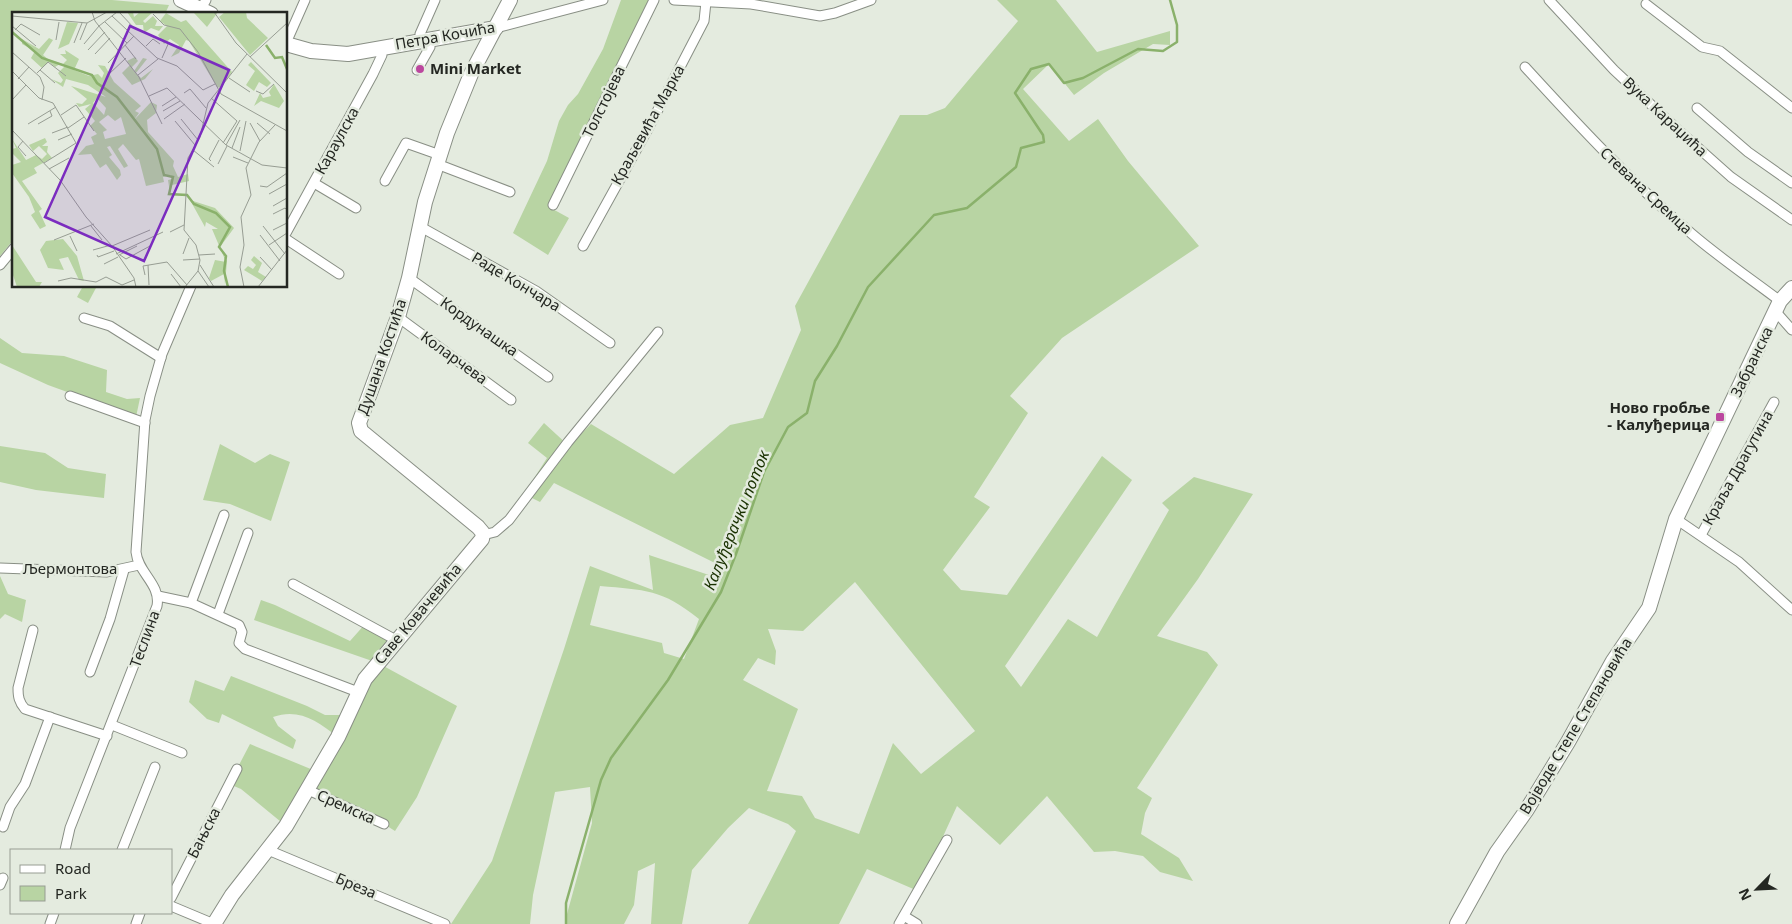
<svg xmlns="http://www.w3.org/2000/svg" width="1792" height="924" viewBox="0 0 1792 924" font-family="'Noto Sans',sans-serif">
<rect width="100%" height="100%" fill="#e4ebdf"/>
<g fill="#b8d4a3" fill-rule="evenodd">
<polygon points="0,0 112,0 169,5 165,14 14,14 14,239 0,256"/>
<polygon points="621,0 654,0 549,207 569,218 548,255 513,233 547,161 559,121 568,105 578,94 603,49"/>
<path d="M997 0H1056L1097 52 1170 31V45L1153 44 1104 73 1074 95 1049 64 1023 89 1069 141 1098 119 1128 161 1199 246 1062 338 1010 396 1028 413 974 497 990 507 943 570 961 590 1007 595 1102 456 1132 480 1005 666 1021 687 1068 619 1097 637 1169 510 1162 503 1194 477 1253 494 1198 579 1157 636 1207 652 1218 665 1137 788 1152 798 1145 813 1141 834 1179 858 1193 881 1160 872 1143 856 1115 851 1094 852 1047 796 1000 845 957 806 918 891 867 869 839 924H748L796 831 788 824 749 808 728 828 692 870 682 924H651L655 863 638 871 634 905 624 924H567V914L592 823 590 787 555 792 533 895 530 924H451L492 861 564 649 590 566 653 590 649 555 718 578 721 566 554 483 540 502 524 494 547 458 528 443 544 423 569 446 591 424 674 474 730 425 763 418 801 330 795 306 900 115H927L945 108 1018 21ZM855 582 975 731 921 774 893 743 859 834 815 818 802 796 767 791 798 709 743 680 758 658 775 665 776 651 768 629 803 631ZM600 586C645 590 662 589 699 619L684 659 664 653 662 643 590 625Z"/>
<polygon points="83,286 97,286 88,303 77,297"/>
<polygon points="0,338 22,353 64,356 107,370 106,392 127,399 140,398 136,417 48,385 0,363"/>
<polygon points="220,444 255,463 270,454 290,462 271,521 230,504 203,500"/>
<polygon points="0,446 45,453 68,468 106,474 104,498 36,490 0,482"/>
<polygon points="0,576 8,594 26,600 22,622 5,614 0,619"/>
<path d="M261 600 275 605 350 641 366 623 396 640 378 663 457 706 417 797 395 831 384 824 308 790 286 826 241 789 229 784 250 744 318 772 338 737C317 721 299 708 273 717L278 726 296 740 293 749 222 714 219 723 207 719 189 702 195 680 224 691 231 676 307 706 325 715H348L378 663 254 620Z"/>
</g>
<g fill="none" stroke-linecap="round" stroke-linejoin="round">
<polyline stroke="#8ab16b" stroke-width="2.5" points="566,924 566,903 601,780 611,758 668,680 721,592 736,554 764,472 788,427 807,413 815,381 837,346 868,287 934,215 967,208 1016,167 1021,148 1044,142 1043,135 1015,93 1031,69 1049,64 1064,83 1083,78 1138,49 1163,51 1177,42 1177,25 1170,0"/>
<defs>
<g id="street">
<polyline points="674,0 751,4 820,16 835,13 871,0"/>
<polyline points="1549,0 1614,70 1676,128 1731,177 1792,220"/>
<polyline points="1646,4 1702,47 1720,51 1792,108"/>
<polyline points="198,14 206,0"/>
<polyline points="496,28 603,0"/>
<polyline points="420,41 420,34 435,0"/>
<polyline points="286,43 305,0"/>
<path d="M1525 67C1578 125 1632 183 1692 234 1720 258 1751 279 1780 301"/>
<polyline points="417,70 430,47 430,39"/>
<polyline points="1697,108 1748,152 1792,183"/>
<polyline points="437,164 510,192"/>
<polyline points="385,181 406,143 440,155"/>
<polyline points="314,183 356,208"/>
<polyline points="553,205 654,0"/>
<polyline points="419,226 536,291 610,343"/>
<polyline points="286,233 373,74 382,55 381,48"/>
<polyline points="286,239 339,274"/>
<polyline points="583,246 650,125 704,21 706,2"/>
<polyline points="0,265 14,248"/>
<polyline points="409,278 548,377"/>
<polyline points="1776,312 1792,330"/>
<polyline points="398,317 511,400"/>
<polyline points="84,318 110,326 161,358"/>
<polyline points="70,396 145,423"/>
<polyline points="1676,519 1739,562 1792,610"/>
<polyline points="483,535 495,532 509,520 568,442 658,332"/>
<polyline points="1701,535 1774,402"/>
<polyline points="0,568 107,572 139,565"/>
<polyline points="293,584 396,640"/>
<polyline points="158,596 191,603 239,625 242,632 239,643 245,649 358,692"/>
<polyline points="191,603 224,515"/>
<polyline points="218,614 248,533"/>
<path d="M33 630 18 688C18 697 19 702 25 709L107 736"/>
<polyline points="90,672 110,619 124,570"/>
<polyline points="112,725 182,753"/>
<polyline points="308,790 384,824"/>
<polyline points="3,827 10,807 25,784 50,717"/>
<path d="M65 850 70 828 157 606C161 584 138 573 136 552L145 420 150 396 162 354 191 286"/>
<polyline points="122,850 155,767"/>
<polyline points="268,850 445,924"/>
<polyline points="0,885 3,878"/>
<polyline points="171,898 237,769"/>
<polyline points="171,906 214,924"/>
<polyline points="904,916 917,924"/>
<polyline points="50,924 54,913"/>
<polyline points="136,924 140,913"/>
<polyline points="899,924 947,840"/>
</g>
<g id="secondary">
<polyline points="181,0 211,14"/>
<polyline points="286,44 311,51 348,54 496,28"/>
<polyline points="214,924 232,895 286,826 338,737 365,679 482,539 483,533 478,527 361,431 359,423 398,317 409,278 425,202 447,133 471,74 510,0"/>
<polyline points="1457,924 1497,852 1526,811 1568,742 1613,661 1649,608 1676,519 1780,301 1792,288"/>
</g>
</defs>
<use href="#street" stroke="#898f85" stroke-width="11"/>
<use href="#secondary" stroke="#898f85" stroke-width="16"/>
<use href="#street" stroke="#fff" stroke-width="9"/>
<use href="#secondary" stroke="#fff" stroke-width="14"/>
</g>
<g fill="#bc479f" stroke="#e4ebdf" stroke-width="2">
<circle cx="420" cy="69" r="5"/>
<rect x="1715" y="412" width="10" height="10" rx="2.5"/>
</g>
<g text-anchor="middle" stroke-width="5" stroke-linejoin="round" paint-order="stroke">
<g font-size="15" fill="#242722" stroke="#e4ebdf">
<text transform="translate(445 36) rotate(-10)" y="5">Петра Кочића</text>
<text transform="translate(604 102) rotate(-64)" y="5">Толстојева</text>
<text transform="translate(1665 117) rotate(43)" y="5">Вука Караџића</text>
<text transform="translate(648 125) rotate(-61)" y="5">Краљевића Марка</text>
<text transform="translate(337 141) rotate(-61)" y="5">Караулска</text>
<text transform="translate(1646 191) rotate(43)" y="5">Стевана Сремца</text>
<text transform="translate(516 282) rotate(31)" y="5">Раде Кончара</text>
<text transform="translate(479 327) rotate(35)" y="5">Кордунашка</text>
<text transform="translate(382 357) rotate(-71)" y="5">Душана Костића</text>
<text transform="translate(454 358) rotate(36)" y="5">Коларчева</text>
<text transform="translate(1752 362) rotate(-64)" y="5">Забранска</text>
<text transform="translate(1738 468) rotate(-61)" y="5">Краља Драгутина</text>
<text x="70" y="574">Љермонтова</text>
<text transform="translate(418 614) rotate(-50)" y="5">Саве Ковачевића</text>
<text transform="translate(145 639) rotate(-70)" y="5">Теслина</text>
<text transform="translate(1576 726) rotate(-59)" y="5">Војводе Степе Степановића</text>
<text transform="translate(346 807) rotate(24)" y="5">Сремска</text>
<text transform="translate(204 833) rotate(-63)" y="5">Бањска</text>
<text transform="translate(356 886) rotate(23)" y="5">Бреза</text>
</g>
<g font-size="15" font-weight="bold" fill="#242722" stroke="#e4ebdf" text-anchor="start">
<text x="430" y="74">Mini Market</text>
<text x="1710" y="413" text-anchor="end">Ново гробље<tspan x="1710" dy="17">- Калуђерица</tspan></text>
</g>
<g font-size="16" font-style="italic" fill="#193100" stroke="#e4ebdf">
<text transform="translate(736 520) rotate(-68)" y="6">Калуђерачки поток</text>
</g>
</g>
<g transform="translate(12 12)">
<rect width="275" height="275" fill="#e4ebdf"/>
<path d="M115 0H121L122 5 128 0H141L131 9 133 11 141 4 145 9 143 14H151L147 19 139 16 132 21 131 13H124ZM206 0 195 15 182 1 183 0ZM213 0H234L235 6 256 26 238 43 207 5ZM154 1 169 10 174 8 220 60 209 76 205 75 177 29 174 28 167 41 159 45 167 33 158 27 152 32 146 23 155 14 148 9ZM55 10 66 11 57 32 46 37ZM37 26 41 28 31 43 37 48 51 52 55 48 48 42H54L53 38 67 47 62 58 77 64 86 62 90 66 92 61 86 53 93 54 102 70 129 94 123 99 127 101 122 108 139 90 145 93 144 101 135 108 136 120 162 149 161 154 166 165 176 162 177 169 160 173 158 181 156 168 160 167 159 163 151 165 152 170 134 174 127 147 124 148 111 132 106 137 116 154 112 156 98 134 95 135 100 143 97 145 108 158 109 163 105 168 94 152 88 156 79 142 66 143 74 134 82 132 79 125 85 122 78 114 83 109 73 97 79 92 67 95 64 91 70 92 75 87 59 74 94 85 76 73 54 67 51 75 39 67 49 71 51 68 46 61 53 54 48 52 43 55 37 50 30 56 19 46 23 39 10 32V27L27 37ZM85 86 94 96 92 103 81 91ZM96 103 103 109 109 105 114 122 93 127 91 120 95 118 87 110ZM123 45 126 49 120 55 122 59 131 46 135 47 124 61 129 66 141 57 133 67 120 73 110 61 118 53 115 49ZM239 50 259 71 255 75 247 70 242 79 234 73 243 59 236 53ZM262 72 272 89 267 96 249 89 242 94 248 81 251 86 259 84 257 80ZM33 126 35 130 30 134H36L35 140 40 146 22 156 25 161 10 169 30 197 27 199 34 214 28 217 19 203 23 200 17 185 0 161V153L9 150 0 141V137L4 136 0 127 14 148 24 143 30 147 35 142 27 134 21 139 17 133ZM178 188 203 196 222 216 208 235 215 249 213 272 212 262 199 269 197 266 203 248 214 250 200 217H206L194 210 193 215ZM51 227 65 244 72 269 67 268 56 245 47 247 52 258 36 256 28 238 34 229ZM0 233 24 270H30L27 275H5L0 260ZM242 244 250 251 246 260 254 265 250 269 232 258 236 254 241 257 244 253 239 248Z" fill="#b8d4a3" fill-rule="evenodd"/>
<path fill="none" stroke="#8ab16b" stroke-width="2.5" d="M0 20 30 46 80 63 85 71 105 85 145 137 152 163 161 165 157 182 175 183 182 192 204 201 218 215 207 235 214 244 212 259 216 275M254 33 263 46 270 45 275 57"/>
<path fill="none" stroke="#979d93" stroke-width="1" d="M80 0 83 9 127 65 150 112M107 0 123 17M202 0 224 31 275 81M141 2 152 13 168 17 186 40 209 82 275 119M0 4 75 11 95 0M100 4 145 46 165 54 191 78 203 72M93 10 115 31M0 14 24 34M3 18 9 12 28 23M44 28 47 10M68 28 75 11M62 31 70 11M72 32 87 14 105 0M113 33 124 47M134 34 141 27 148 32M76 38 93 20M0 40 28 65 32 75 30 88M83 42 98 26M238 45 275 11M150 46 157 30M96 51 122 24M28 58 43 71M0 59 27 86 41 91 64 131 32 151M25 61 36 50 54 64M97 62 114 46M126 63 146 47M217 66 238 80M6 67 17 55M244 79 251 82 262 72M172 81 178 77 194 96M137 84 155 76 214 133 250 153 275 156M199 86 225 109 211 131M0 88 14 73M150 94 164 85M151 99 168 89M49 103 64 93 82 119M152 107 173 92M169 107 186 128M163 109 183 133M238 111 248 129M245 111 258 122M16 112 44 95M26 112 40 104 38 99M56 116 72 105M0 118 48 168 74 205 100 234 122 266 124 275M40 121 56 115M46 128 60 122M11 129 6 135 14 144M214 133 228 108M220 136 228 115M181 138 202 155M228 139 234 109M221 145 236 151M199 149 197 147 207 128M206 152 215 134M37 157 57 146M248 174 255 175 275 161M257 182 275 172M261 194 275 186M261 202 273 196 275 198M79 214 90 228M251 214 273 242M261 218 275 211M158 220 172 213M248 223 268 249M58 224 65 239M42 228 82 212M257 233 275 221M100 234 138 218M81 238 99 233M104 242 151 220M171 242 177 226M85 243 86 245 102 239M107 243 125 234M108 243 114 247 138 234M187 243 203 242M248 245 260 258M171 248 188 247M92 252 106 245M136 253 137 273M188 253 202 275M186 259 197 275M159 262 169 275M133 263 131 254 155 250 175 273M46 269 59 266 84 270 94 265 110 273 122 268M173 275 186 259 188 248 184 233 172 218 176 146 188 125 196 91 235 42M232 275 228 255 232 233 229 205 239 183 234 156 247 130 263 113M246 275 275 238"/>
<path fill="#7b2cbf" fill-opacity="0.15" stroke="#7b2cbf" stroke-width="2.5" d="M118 14 217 58 132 249 33 205Z"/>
<rect width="275" height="275" fill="none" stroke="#242722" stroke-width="2.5"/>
</g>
<rect x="10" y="849" width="162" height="65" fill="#e4ebdf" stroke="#979d93"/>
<rect x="20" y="865" width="25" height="8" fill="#ffffff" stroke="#979d93"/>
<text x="55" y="874" font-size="15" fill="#242722">Road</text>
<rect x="20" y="886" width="25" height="15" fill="#b8d4a3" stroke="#979d93"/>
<text x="55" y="899" font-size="15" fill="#242722">Park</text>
<g transform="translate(1757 889) rotate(246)" stroke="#e4ebdf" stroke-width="4" paint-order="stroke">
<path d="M0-4L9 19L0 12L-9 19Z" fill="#242722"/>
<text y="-8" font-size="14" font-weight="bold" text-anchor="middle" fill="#242722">N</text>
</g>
</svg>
